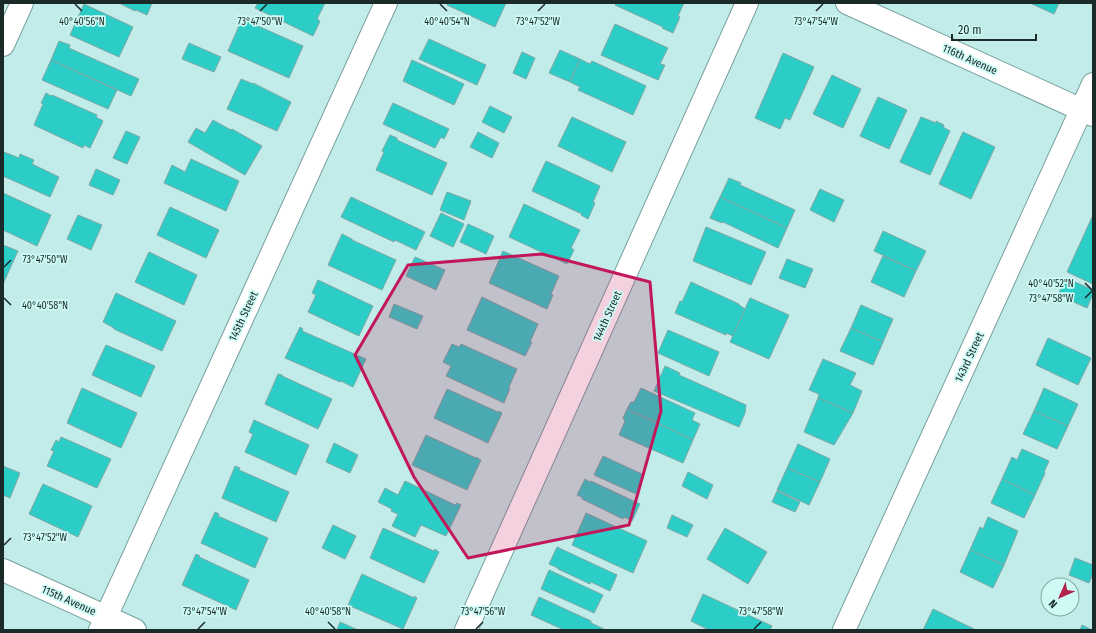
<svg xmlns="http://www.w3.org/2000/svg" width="1096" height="633" viewBox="0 0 1096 633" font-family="'Fira Sans Condensed',sans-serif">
<rect width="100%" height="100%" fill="#c1ece9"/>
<g fill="#2dcdc7" stroke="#7ea7a5">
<polygon points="119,3 152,3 147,15 136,10 135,11"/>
<polygon points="258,3 325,3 317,19 320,21 313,36 255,8"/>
<polygon points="448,3 506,3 495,27 447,5"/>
<polygon points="616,3 684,3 678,16 680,17 673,33 662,28 663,27 615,5"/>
<polygon points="1030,3 1059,3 1054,14"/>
<polygon points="84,4 133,27 119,57 70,35"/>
<polygon points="242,19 303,46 289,78 228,51"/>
<polygon points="615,24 668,48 660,64 665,65 658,80 601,55"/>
<polygon points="429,39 486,65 477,85 419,59"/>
<polygon points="59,41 70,45 69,48 139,79 131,96 51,60"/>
<polygon points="189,43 221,57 214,72 182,59"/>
<polygon points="560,50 580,59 570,82 549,73"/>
<polygon points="522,52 535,58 526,79 513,73"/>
<polygon points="783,53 814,67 790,120 785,118 780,129 755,118"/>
<polygon points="580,59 590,64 592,61 646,86 633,115 578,90 580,87 570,82"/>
<polygon points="51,60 117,90 108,109 42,80"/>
<polygon points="412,60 464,84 454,105 403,81"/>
<polygon points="832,75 861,89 843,128 813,114"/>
<polygon points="241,79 253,84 253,83 291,102 277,131 227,109"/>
<polygon points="46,93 51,96 52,95 97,115 96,117 103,121 90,148 84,145 83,148 34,125 43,104 41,103"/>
<polygon points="878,97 907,110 889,149 860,136"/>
<polygon points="393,103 449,129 444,139 441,137 435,148 383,124"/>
<polygon points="490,106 512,117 504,133 482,122"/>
<polygon points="572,117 626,142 612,172 558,146"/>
<polygon points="921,117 936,123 936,121 944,125 943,127 950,131 930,175 900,162"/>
<polygon points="213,120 231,130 232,129 262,146 245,175 188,142 196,128 205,133"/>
<polygon points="126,131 140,137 127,164 113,158"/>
<polygon points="478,132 499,143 492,158 470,147"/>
<polygon points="963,132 995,147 971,199 939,184"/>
<polygon points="390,135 397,138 397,140 447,163 432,195 376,170 384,152 382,151"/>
<polygon points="4,152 19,158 20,154 34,160 32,164 59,177 50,197 3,176 3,155"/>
<polygon points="191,159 239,181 226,211 164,183 172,165 185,172"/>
<polygon points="546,161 600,186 593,202 595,203 588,219 581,215 582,214 532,191"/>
<polygon points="96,169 120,180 113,195 89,185"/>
<polygon points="729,178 741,183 740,185 795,210 787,228 720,197"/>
<polygon points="820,189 844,200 834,222 810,210"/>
<polygon points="447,192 471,201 464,220 440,210"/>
<polygon points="3,193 51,215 37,246 3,230"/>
<polygon points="351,197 425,232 416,250 395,240 394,242 341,217"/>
<polygon points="720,197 787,228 778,248 723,222 722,223 710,218"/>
<polygon points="524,204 580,230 571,248 574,250 567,264 509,237"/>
<polygon points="170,207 219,230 206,258 157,235"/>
<polygon points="441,213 464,224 453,247 430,236"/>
<polygon points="78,215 102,225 91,250 67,239"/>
<polygon points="1093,215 1093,284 1067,272"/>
<polygon points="468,224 494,236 486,254 460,242"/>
<polygon points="706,227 766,252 751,285 693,261"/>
<polygon points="883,231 926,251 916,271 874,251"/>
<polygon points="342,234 352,239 352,240 396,260 382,290 328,265"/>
<polygon points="3,245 18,251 3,284"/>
<polygon points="503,251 559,276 551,294 553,295 547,309 489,283"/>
<polygon points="149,252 197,275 184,305 135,282"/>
<polygon points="883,256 916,271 904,297 871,282"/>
<polygon points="415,257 445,270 436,290 406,276"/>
<polygon points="787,259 813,269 805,288 779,278"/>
<polygon points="1066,278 1093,290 1093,294 1087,308 1058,295"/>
<polygon points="318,280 373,306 359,336 308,312 316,295 312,293"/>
<polygon points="691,282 739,304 739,305 745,309 733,336 726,333 726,335 675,313 680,301 682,302"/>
<polygon points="116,293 176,321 162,351 114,329 114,328 103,322"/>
<polygon points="482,297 538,324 530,342 532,342 525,356 467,330"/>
<polygon points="750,298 789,315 769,359 730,342"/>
<polygon points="394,304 423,316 417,329 389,317"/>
<polygon points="861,305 893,319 883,342 851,328"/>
<polygon points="300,327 303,329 302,331 366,359 353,387 341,381 340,382 285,358"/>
<polygon points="851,328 883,342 873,365 840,351"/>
<polygon points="668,330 719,352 709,376 658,353"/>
<polygon points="1048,338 1091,358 1078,385 1036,365"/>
<polygon points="452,344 459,347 461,344 517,369 509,387 510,388 504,403 446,376 451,366 443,362"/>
<polygon points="106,345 155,366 141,397 92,375"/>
<polygon points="823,359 856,373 850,385 862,391 853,413 818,398 819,394 809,390"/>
<polygon points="665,366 680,373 679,375 746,405 745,413 739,427 654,391"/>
<polygon points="278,374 282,375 282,376 332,399 318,429 265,404"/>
<polygon points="82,388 137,413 121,448 67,423"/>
<polygon points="641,388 695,413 692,420 700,424 693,440 627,409 631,402 634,402"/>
<polygon points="1044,388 1078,404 1068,426 1034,411"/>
<polygon points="447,389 498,412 499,411 502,413 488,443 434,418"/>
<polygon points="818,398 853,413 834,445 804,432"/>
<polygon points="627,409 693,440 683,463 619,435 625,421 623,418"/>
<polygon points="1034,411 1068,426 1057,449 1023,434"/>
<polygon points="254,420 309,445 296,475 245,452 253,434 249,432"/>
<polygon points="426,435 476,458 476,457 481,460 467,490 412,465"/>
<polygon points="61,437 111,459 97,488 47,466 54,451 51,450 56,440 59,442"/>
<polygon points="334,443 358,455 350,473 326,462"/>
<polygon points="798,444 830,459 820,482 787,468"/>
<polygon points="1022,449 1049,461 1044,472 1045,473 1035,495 1002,479 1012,457 1017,460"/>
<polygon points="603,456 644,475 636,494 594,475"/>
<polygon points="3,466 20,473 10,498 3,495"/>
<polygon points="235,466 240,468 239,470 289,492 276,522 222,498"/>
<polygon points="787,468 820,482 809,505 777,490"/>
<polygon points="688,472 713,485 707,499 682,486"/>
<polygon points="585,479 590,482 591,481 640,504 632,521 624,517 623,519 582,499 582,497 577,495"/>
<polygon points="1002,479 1035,495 1024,518 991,503"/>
<polygon points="405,481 455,505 457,503 461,505 446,536 421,525 415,537 392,526 398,514 391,511 392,509 378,502 385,488 398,495"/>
<polygon points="43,484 92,506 78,537 29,514"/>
<polygon points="777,491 800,502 795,512 772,502"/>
<polygon points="215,512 219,514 218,516 268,538 255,568 201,543"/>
<polygon points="586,513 647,541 633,573 572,545"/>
<polygon points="672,515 693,525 687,537 667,528"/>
<polygon points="988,517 1018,531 1004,565 970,550 980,527 983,529"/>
<polygon points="333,525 356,536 345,559 322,548"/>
<polygon points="383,528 434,551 435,549 439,552 424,583 370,558"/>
<polygon points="725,528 767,552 748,584 707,559"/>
<polygon points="557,547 617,575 610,591 591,582 590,584 558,569 558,568 549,564"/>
<polygon points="970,550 1004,565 993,588 960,572"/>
<polygon points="196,554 200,556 199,557 249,580 236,610 182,585"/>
<polygon points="1075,558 1093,565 1093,573 1089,583 1069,575"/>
<polygon points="549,570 603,595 594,613 541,589"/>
<polygon points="362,574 414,598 414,596 417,598 403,629 348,605"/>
<polygon points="703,594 772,626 770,630 709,630 691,621"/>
<polygon points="539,597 591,621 591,623 604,629 603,630 564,630 531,615"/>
<polygon points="933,609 976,630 923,630"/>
<polygon points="340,622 358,630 337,630"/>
<polygon points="1082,625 1092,630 1080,630"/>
</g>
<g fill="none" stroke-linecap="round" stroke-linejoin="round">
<defs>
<g id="minor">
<polyline points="847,3 1093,115"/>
<polyline points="3,45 22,3"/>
<polyline points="3,570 135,630"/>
<polyline points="100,630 386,3"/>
<polyline points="466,630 747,3"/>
<polyline points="844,630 1093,84"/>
</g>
</defs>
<use href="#minor" stroke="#78a09e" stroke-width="24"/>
<use href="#minor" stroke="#fff" stroke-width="22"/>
</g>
<path fill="#c2185b" fill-opacity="0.2" stroke="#c2185b" stroke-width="3" stroke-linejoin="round" d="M542 254 650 282 661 411 629 525 468 558 414 477 355 355 408 265Z"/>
<path fill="none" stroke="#192a29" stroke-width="1.5" d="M75 4 82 11M440 4 447 11M260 11 267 4M538 11 545 4M816 11 823 4M4 267 11 260M1085 283 1092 290M4 298 11 305M1085 298 1092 291M4 545 11 538M328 622 335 629M198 629 205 622M476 629 483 622M754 629 761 622"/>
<g text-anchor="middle" stroke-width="3.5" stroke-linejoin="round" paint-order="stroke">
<g font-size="11" fill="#192a29" stroke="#cefaf6">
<text transform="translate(970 59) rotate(24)" y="4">116th Avenue</text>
<text transform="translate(243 316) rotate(-65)" y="4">145th Street</text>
<text transform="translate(607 316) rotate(-66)" y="4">144th Street</text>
<text transform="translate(969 357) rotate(-65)" y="4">143rd Street</text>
<text transform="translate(69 600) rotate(24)" y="4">115th Avenue</text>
</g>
</g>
<g font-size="10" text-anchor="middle" fill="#192a29" stroke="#cefaf6" stroke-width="3.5" stroke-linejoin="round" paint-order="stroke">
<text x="82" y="25">40°40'56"N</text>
<text x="260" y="25">73°47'50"W</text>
<text x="447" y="25">40°40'54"N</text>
<text x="538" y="25">73°47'52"W</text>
<text x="816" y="25">73°47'54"W</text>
<text x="45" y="263">73°47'50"W</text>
<text x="1051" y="287">40°40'52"N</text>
<text x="1051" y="302">73°47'58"W</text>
<text x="45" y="309">40°40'58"N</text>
<text x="45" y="541">73°47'52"W</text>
<text x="205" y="615">73°47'54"W</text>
<text x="483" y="615">73°47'56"W</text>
<text x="761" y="615">73°47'58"W</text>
<text x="328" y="615">40°40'58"N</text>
</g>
<rect width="1096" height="633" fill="none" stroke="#192a29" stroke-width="8"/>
<g transform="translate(1060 597) rotate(225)"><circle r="19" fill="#cefaf6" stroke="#86a7a4"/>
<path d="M0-3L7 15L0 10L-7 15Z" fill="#b3224b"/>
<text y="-6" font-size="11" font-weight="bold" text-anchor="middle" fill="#192a29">N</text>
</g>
<path d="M952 34v6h84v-6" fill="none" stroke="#192a29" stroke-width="2"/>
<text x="958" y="34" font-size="12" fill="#192a29" stroke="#cefaf6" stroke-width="3" paint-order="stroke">20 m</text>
</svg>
